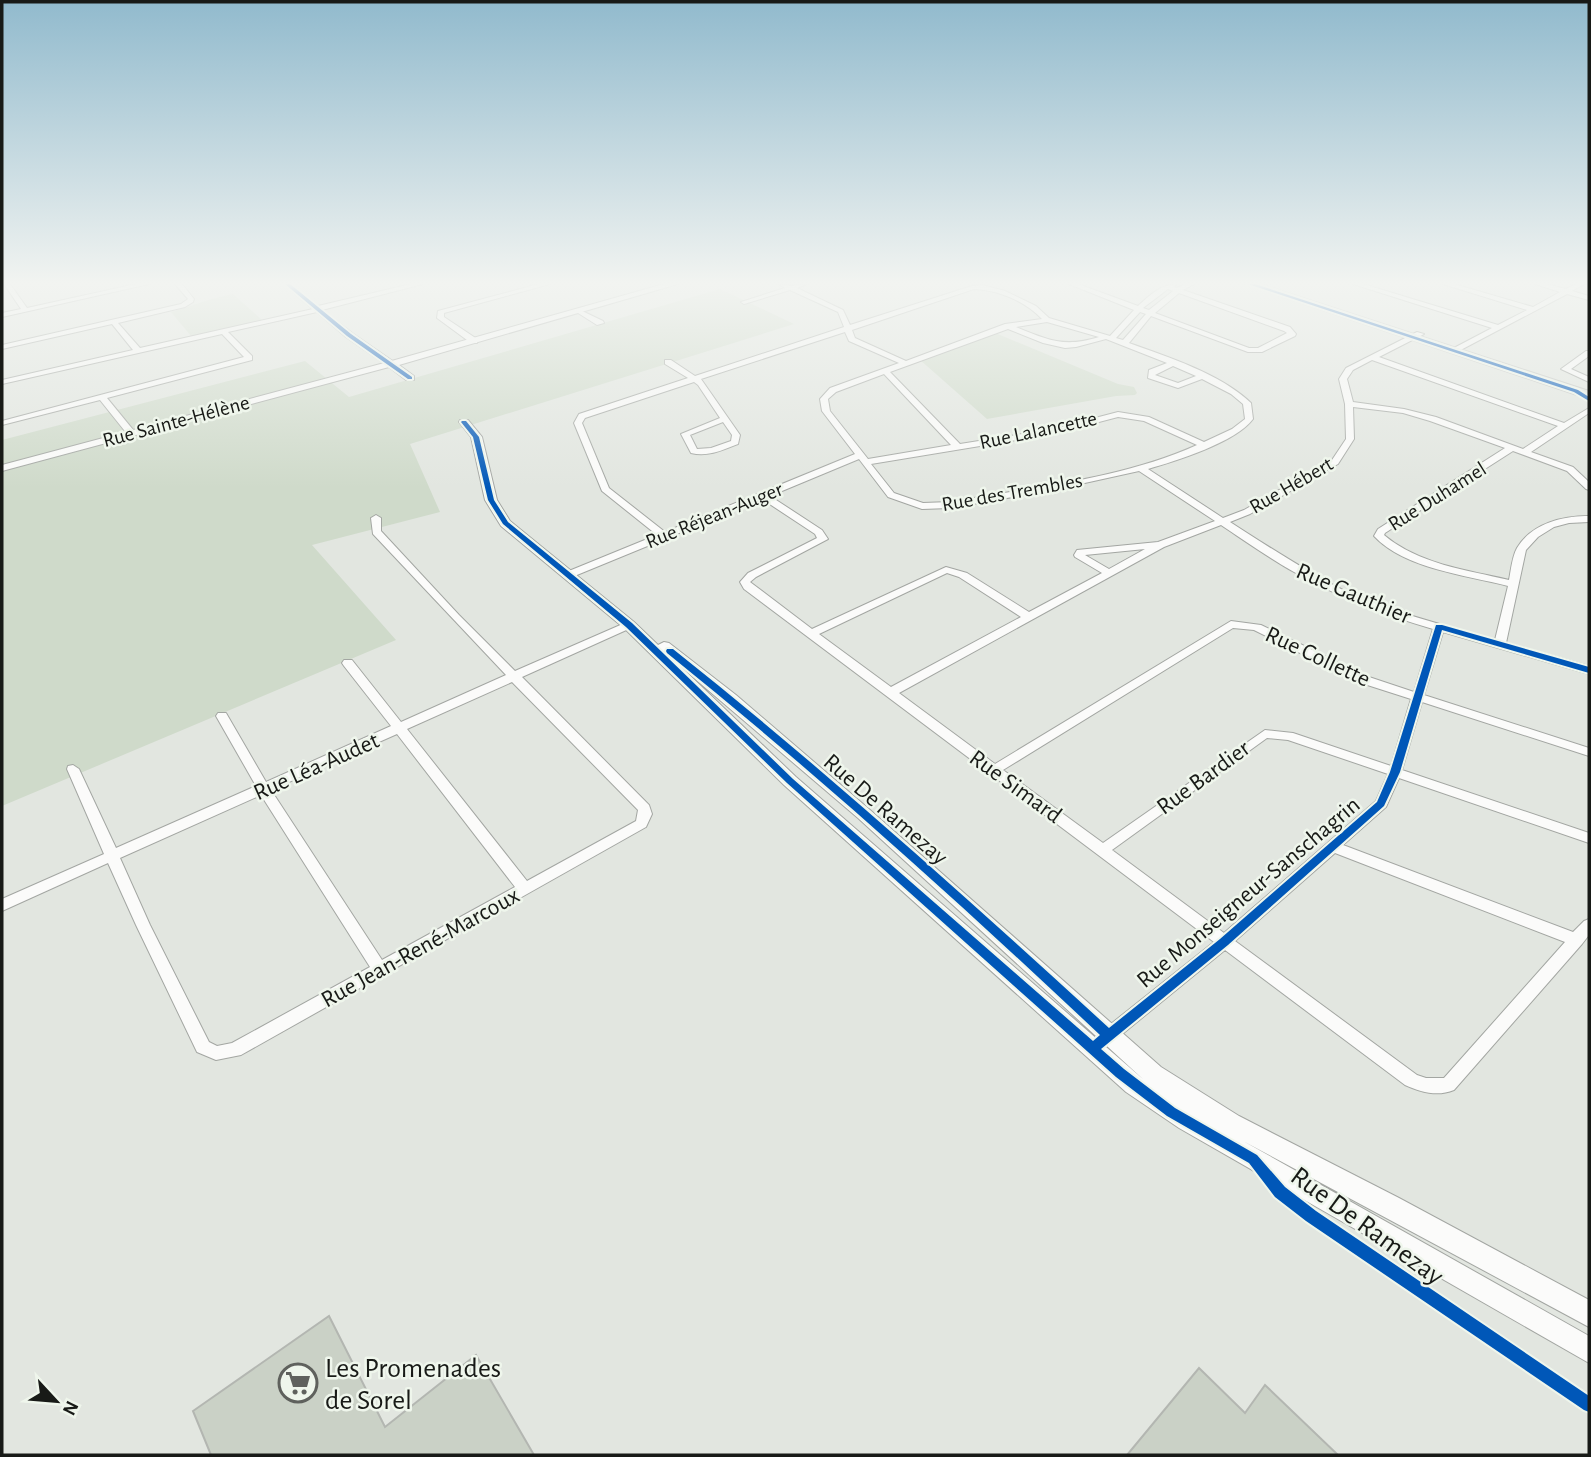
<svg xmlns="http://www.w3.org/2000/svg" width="1591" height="1457" viewBox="0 0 1591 1457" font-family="'Alegreya Sans',sans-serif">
<rect width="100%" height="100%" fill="#e2e6e0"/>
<g fill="#cfdaca">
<polygon points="720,289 794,324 410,444 440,512 312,545 396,640 2,806 2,440 305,361 349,397"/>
<path d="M233 294 262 320 191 336 171 312C192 306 211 298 233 294Z"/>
<polygon points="993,332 1118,384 1134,387 1137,393 1135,395 1116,396 987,419 919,359"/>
</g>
<g fill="#cad1c6" stroke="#b3b6b1" stroke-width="2">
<polygon points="329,1316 385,1427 476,1355 534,1455 211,1455 193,1411"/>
<polygon points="1199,1368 1245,1413 1265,1385 1338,1455 1127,1455"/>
</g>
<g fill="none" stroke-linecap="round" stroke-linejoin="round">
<defs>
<g id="minor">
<polygon points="4,284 10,284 27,308 136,284 149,284 2,317 2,313 21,309"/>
<polygon points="175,284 182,284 194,299 193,302 185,307 118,323 140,348 313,309 284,284 291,284 318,306 411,284 423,284 322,310 352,333 394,362 394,366 388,366 346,337 317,312 228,332 252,356 252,360 107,398 134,431 134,435 128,435 100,400 2,425 2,421 244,357 222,334 2,384 2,380 133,350 112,324 2,349 2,345 181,304 188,299"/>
<polygon points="539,284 550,284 444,313 444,317 477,339 477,343 471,343 437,318 438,311"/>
<path d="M779 284 791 286 807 284 797 288 843 310 850 325 972 286 982 285 1005 291 1036 306 1049 318 1110 336 1134 310 1069 284H1078L1138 306C1149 296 1161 284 1177 284L1174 287 1177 288 1185 284H1194L1183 290 1290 327 1296 334 1295 336 1262 352H1248L1151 316 1129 343C1168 357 1221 374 1251 403L1253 419C1236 442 1176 461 1148 469L1223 518 1244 510 1332 460 1346 439 1345 404 1339 379 1346 368 1417 332 1424 334 1379 357 1564 423 1589 408V413L1531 452 1573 467 1589 482V490L1586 489 1567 471 1513 451 1385 533 1384 535C1418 564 1467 570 1509 580 1511 570 1512 557 1517 548 1532 523 1563 516 1589 516V522L1569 523 1554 527 1538 537 1526 550 1506 643 1589 666V674L1443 632 1424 695 1589 748V756L1422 702 1402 770 1589 833V843L1399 778 1386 807 1343 845 1573 932 1584 921 1589 919V935L1582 944 1454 1090C1437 1097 1421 1092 1405 1085L1225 950 1099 1053 1093 1055 1087 1053 1085 1048 1087 1043 1214 942 744 589 740 582 748 573 817 538 815 534 762 499 572 577H564V573L657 535 602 491 574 423 579 414 688 378 665 364V360H671L695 376 844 327 838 312 790 290 744 304 741 302 785 288ZM974 289C998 290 1025 301 1042 319L1005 324 906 361 855 338 852 330ZM1168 289 1173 291 1149 310 1143 308ZM1179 293 1284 331 1287 333 1258 348H1249L1155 313ZM1140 312 1146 314 1123 340 1116 338ZM1047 322 1099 337C1064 348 1048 340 1016 327ZM1008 329 1043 343 1065 348 1076 347 1106 339 1167 363 1149 370 1148 378 1178 388 1202 379 1231 394 1243 404 1245 419 1232 429 1204 442 1149 417 1118 412 1053 429 960 444 890 372ZM845 332 849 341 899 363 830 388 820 399 822 411 855 454 665 532 609 488 582 423 585 418 694 382 698 385 720 418 681 434 691 453C708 457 723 450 738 444L740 435 701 379ZM1372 360 1558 426 1523 449 1436 417 1404 409 1353 402 1347 379 1353 370ZM1173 366 1196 376 1178 383 1155 375ZM884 374 951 445 868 459 830 411 828 399 836 392ZM1353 407 1403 413 1430 421 1505 448 1378 529 1374 536C1405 569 1466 575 1508 586L1495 640C1444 625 1390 612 1341 589 1302 569 1266 545 1230 522L1250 514 1338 464 1354 439ZM1118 417 1144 421 1197 445C1119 480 1032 487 950 502L923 503 894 493 871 464 1053 434ZM723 422 732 435 731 441 711 448 697 449 690 435ZM859 459 888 497 922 509 950 508 1053 490 1139 471 1215 521 1158 542 1077 550 1074 555 1075 557 1102 573 1029 612 967 573 946 567 812 629 750 582 756 577 828 539 822 530 770 496ZM1221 525C1245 541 1269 558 1294 572 1338 597 1384 615 1433 629L1414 692 1366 676 1261 625 1231 621 995 764 899 693 1164 547ZM1145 549 1109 569 1085 555ZM947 573 959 577 1021 617 891 687 819 634ZM1233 628 1254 630 1358 682 1411 699 1391 766 1293 733 1265 730 1103 843 1003 770ZM1267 738 1288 740 1388 774 1376 801 1224 933 1112 850ZM1335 853 1565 942 1444 1078H1426L1417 1075 1235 941Z"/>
<polygon points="1353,284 1363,284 1498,325 1527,310 1443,284 1454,284 1533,307 1560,292 1535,284 1546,284 1566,289 1576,284 1584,284 1572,291 1589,296 1589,300 1567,294 1455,353 1452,353 1452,349 1492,328"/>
<polygon points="580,310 603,321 604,323 597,325 578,313 577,312"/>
<polygon points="1586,351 1589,351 1589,356 1571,369 1589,377 1589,382 1561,369"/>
<path d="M376 515 381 518V531L459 615 515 671 625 623H633L634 625 633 627 522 677 649 805 652 814 646 827 241 1055 216 1060 197 1052 136 925 108 863 2 911V899L104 854 67 769 68 766 73 765 79 769 116 848 256 786 216 716 218 713H226L266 782 391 726 344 666 342 663 344 660H352L401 722 506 675 373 534 371 518ZM512 682 638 810 636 821 527 881 407 729ZM397 734 515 887 382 960 271 790ZM261 795 370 967 232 1043 217 1046 209 1042 150 925 120 858Z"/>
</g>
<g id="tertiary">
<polygon points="664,284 678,284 399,365 414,376 414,380 406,380 389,367 2,471 2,465 388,362"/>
<path d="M460 420H468L482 437 497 500 510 521 634 622 658 645 664 642 669 643 736 695 870 810 1161 1067 1239 1116 1399 1198 1589 1300V1327L1243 1141 1589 1336V1363L1179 1128 1126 1092 784 785 624 628 501 526 485 500 471 437 459 422ZM680 666 858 818 1144 1080 796 777Z"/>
</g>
<polygon id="primary" points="1245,284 1261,284 1589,391 1589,399"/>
</defs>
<use href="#minor" stroke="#a3a6a2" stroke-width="2"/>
<use href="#tertiary" stroke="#a3a6a2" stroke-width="2"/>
<use href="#primary" stroke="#c2c4c1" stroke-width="2"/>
<use href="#minor" fill="#fbfbfa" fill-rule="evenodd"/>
<use href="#tertiary" fill="#fbfbfa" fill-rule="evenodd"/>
<use href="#primary" fill="#e2e7df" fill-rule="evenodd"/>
<defs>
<g id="cycleway">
<polygon points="285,284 290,284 351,334 412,377 412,379 408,379 347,336"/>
<polygon points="1248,284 1255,284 1578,390 1589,397 1589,401 1574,392"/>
<path d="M462 421H466L479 437 494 500 508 522 632 623 793 779 1093 1041 1100 1035C960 903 817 774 667 653L666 651 667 649H673C824 769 967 898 1109 1028L1220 939 1377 802 1390 772 1436 625H1442L1589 667V673L1442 630 1400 772 1384 806 1228 945 1101 1049 1124 1069 1175 1108 1257 1155 1285 1187 1316 1211 1589 1396V1412L1584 1410 1306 1221 1275 1197 1249 1163 1167 1116 1116 1077 787 783 626 627 503 524 488 500 473 437 461 422Z"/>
</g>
</defs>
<use href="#cycleway" stroke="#eff6ec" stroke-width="4"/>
<use href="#cycleway" fill="#0057b8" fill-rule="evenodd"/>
</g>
<linearGradient id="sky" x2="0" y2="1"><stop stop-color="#91bacd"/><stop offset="0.58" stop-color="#f2f4f1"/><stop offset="1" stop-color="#f2f4f1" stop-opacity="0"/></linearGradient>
<rect width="1591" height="488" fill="url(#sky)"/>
<defs>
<symbol id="supermarket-ring" viewBox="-11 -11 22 22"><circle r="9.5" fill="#eff6ec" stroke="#5f615d" stroke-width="1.5"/><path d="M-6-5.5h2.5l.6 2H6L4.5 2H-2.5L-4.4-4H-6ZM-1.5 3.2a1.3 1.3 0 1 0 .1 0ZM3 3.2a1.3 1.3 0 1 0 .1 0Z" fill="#5f615d"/></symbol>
</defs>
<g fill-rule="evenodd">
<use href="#supermarket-ring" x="276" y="1361" width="44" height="44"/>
</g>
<g text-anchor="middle" stroke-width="5" stroke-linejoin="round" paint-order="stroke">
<g font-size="21" fill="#181a17" stroke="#eff6ec">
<text transform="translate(176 421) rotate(-15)" y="7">Rue Sainte-Hélène</text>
<text transform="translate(1038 430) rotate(-12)" y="7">Rue Lalancette</text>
<text transform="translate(1291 485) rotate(-30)" y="7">Rue Hébert</text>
<text transform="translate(1012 492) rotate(-10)" y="7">Rue des Trembles</text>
<text transform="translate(1437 496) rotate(-32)" y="7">Rue Duhamel</text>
<text transform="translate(714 515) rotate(-22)" y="7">Rue Réjean-Auger</text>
</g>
<g font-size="24" fill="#181a17" stroke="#eff6ec">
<text transform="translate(1354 593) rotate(23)" y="8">Rue Gauthier</text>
<text transform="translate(1318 656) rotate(25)" y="8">Rue Collette</text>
<text transform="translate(316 766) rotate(-24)" y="8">Rue Léa-Audet</text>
<text transform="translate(1203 777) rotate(-36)" y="8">Rue Bardier</text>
<text transform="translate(1016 786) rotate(36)" y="8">Rue Simard</text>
<text transform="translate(886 809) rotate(41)" y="8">Rue De Ramezay</text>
<text transform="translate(1248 892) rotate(-40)" y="8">Rue Monseigneur-Sanschagrin</text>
<text transform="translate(420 947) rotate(-29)" y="8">Rue Jean-René-Marcoux</text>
</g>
<g font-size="28" fill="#181a17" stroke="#eff6ec">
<text transform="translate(1368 1225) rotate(36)" y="10">Rue De Ramezay</text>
</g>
<g font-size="28" fill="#181a17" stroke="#eff6ec" text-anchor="start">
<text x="325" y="1377">Les Promenades<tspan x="325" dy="32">de Sorel</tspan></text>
</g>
</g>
<rect width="1591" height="1457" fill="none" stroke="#181a17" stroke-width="7"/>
<g transform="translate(56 1401) rotate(116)" stroke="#eff6ec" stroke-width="5" paint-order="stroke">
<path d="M0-5L12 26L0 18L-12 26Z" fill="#181a17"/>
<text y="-10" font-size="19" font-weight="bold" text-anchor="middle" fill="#181a17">N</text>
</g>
</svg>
